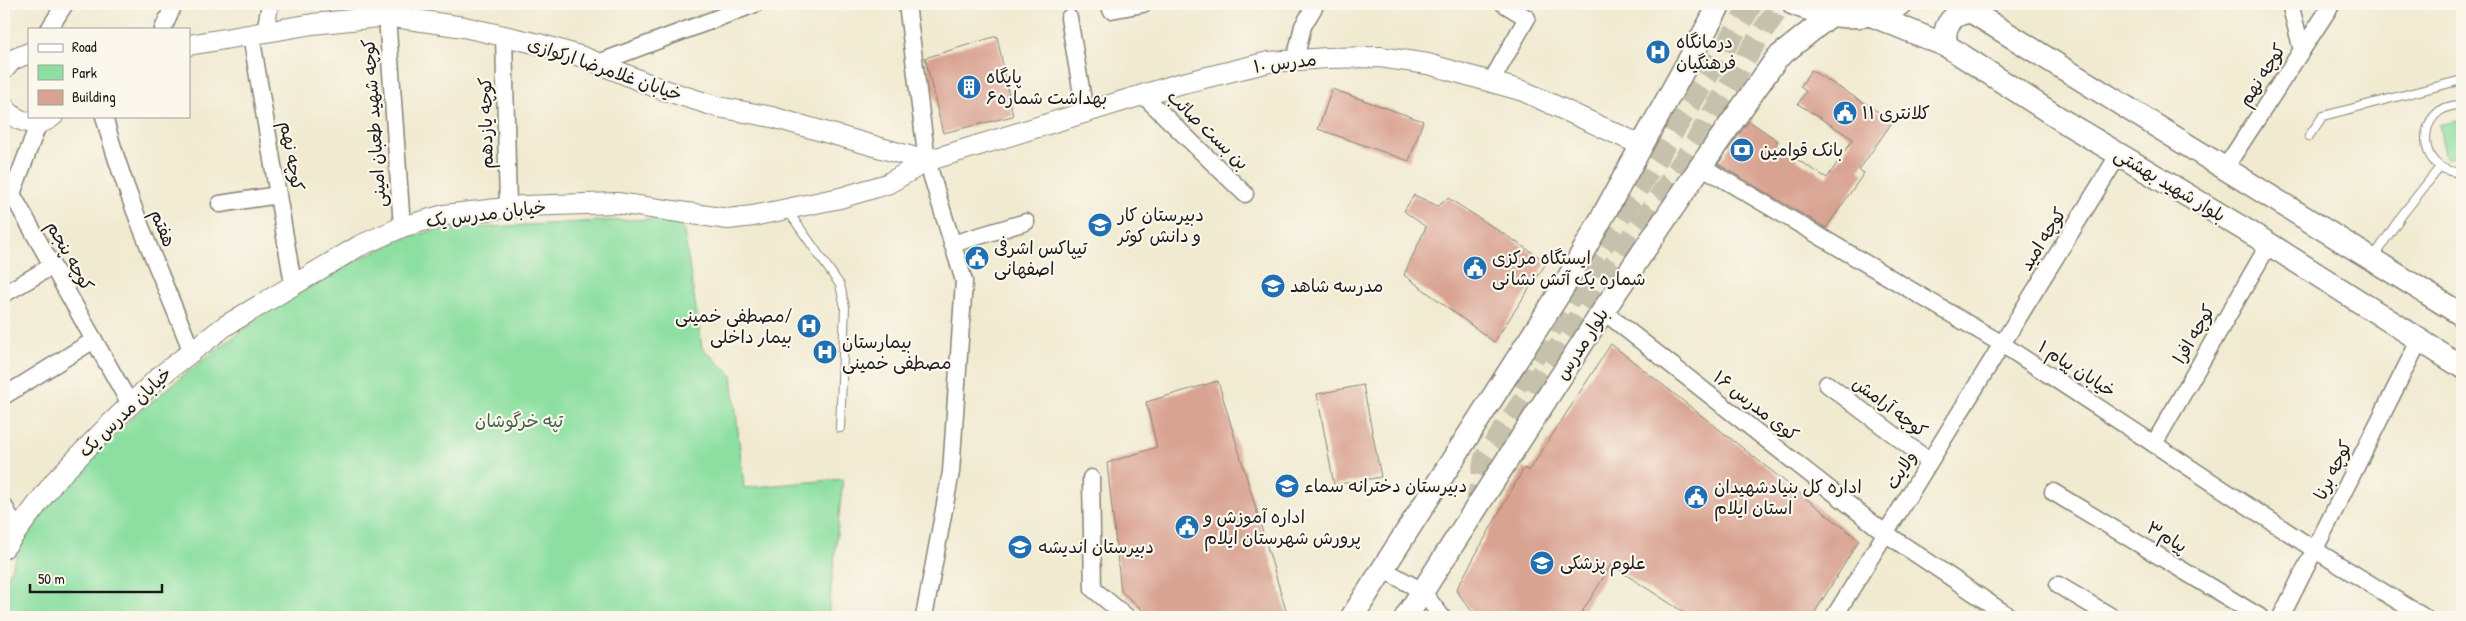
<svg xmlns="http://www.w3.org/2000/svg" width="2466" height="621" viewBox="0 0 2466 621" font-family="'Patrick Hand','Playpen Sans Arabic',sans-serif">
<rect width="100%" height="100%" fill="#fbf7ec"/>
<filter id="ink" filterUnits="userSpaceOnUse"><feTurbulence type="fractalNoise" baseFrequency=".02" numOctaves="2"/><feDisplacementMap in="SourceGraphic" scale="10" xChannelSelector="R" yChannelSelector="G"/><feConvolveMatrix kernelMatrix="1 2 1 2 8 2 1 2 1" color-interpolation-filters="sRGB"/></filter>
<filter id="wash" filterUnits="userSpaceOnUse"><feTurbulence type="fractalNoise" baseFrequency=".0096" numOctaves="4" result="noise"/><feDisplacementMap in="SourceGraphic" scale="20" xChannelSelector="R" yChannelSelector="G"/><feGaussianBlur stdDeviation="1.12" result="paint"/><feColorMatrix in="noise" values="0 0 0 0 0 0 0 0 0 0 0 0 0 0 0 0 0 1.4 0 .05"/><feComposite in="paint" operator="in"/></filter>
<g filter="url(#wash)">
<rect width="100%" height="100%" fill="#f0ead0"/>
<g fill="#8cdfa0" stroke="#547e5e">
<polygon points="2462,120 2462,155 2446,159 2439,125"/>
<polygon points="682,219 702,348 732,375 744,488 843,479 828,617 4,617 4,585 22,543 63,488 131,419 185,374 261,316 339,269 399,240 436,230 621,220"/>
</g>
<g id="blocks">
<g fill="#d9a392">
<polygon points="997,36 1013,116 943,133 925,58"/>
<polygon points="1811,70 1893,121 1859,170 1864,173 1826,228 1718,164 1749,121 1778,141 1775,146 1827,178 1853,139 1798,104 1806,91 1800,87"/>
<polygon points="1332,89 1423,121 1409,161 1318,129"/>
<polygon points="1414,195 1438,206 1448,198 1547,262 1494,342 1404,275 1426,227 1404,211"/>
<polygon points="1611,344 1859,540 1812,617 1691,617 1611,565 1579,617 1476,617 1456,590 1524,468 1529,471"/>
<polygon points="1218,381 1288,617 1150,617 1121,591 1107,463 1157,447 1146,402"/>
<polygon points="1363,385 1381,477 1334,485 1317,394"/>
</g>
</g>
</g>
<g filter="url(#ink)">
<use href="#blocks" fill-opacity="0" stroke="#868376" stroke-width="1"/>
<g fill="none" stroke-linecap="round" stroke-linejoin="round">
<g stroke="#c6c1ac" stroke-width="22" stroke-dasharray="22 11" stroke-linecap="butt">
<polyline points="1516,386 1752,4"/>
<polyline points="1476,508 1485,458 1694,145 1750,51 1781,4"/>
</g>
<defs>
<g id="service">
<path d="M2462 105C2413 104 2415 175 2462 172"/>
<polyline points="2309,136 2323,116 2462,80"/>
<polyline points="788,211 840,285 845,307 840,428"/>
<polyline points="2373,258 2402,215 2440,167"/>
</g>
<g id="minor">
<polyline points="398,4 387,16 402,227"/>
<polyline points="907,4 927,161 964,281 951,472 924,617"/>
<polyline points="2290,4 2302,50"/>
<polyline points="1111,10 1143,4"/>
<polyline points="1069,18 1085,112"/>
<polyline points="356,19 364,4"/>
<polyline points="49,29 65,4"/>
<polyline points="163,29 174,4"/>
<polyline points="265,32 270,4"/>
<polyline points="251,35 293,284"/>
<polyline points="504,36 508,208"/>
<polyline points="1295,60 1303,26 1316,4"/>
<polyline points="598,63 755,4"/>
<polyline points="1491,82 1527,18 1504,4"/>
<polyline points="1143,95 1245,194"/>
<path d="M104 116C125 197 161 274 192 352"/>
<polyline points="39,122 12,194 130,404"/>
<polyline points="1701,166 2002,344 2315,550 2424,617"/>
<polyline points="2225,168 2332,4"/>
<polyline points="220,204 278,195"/>
<polyline points="952,244 1026,222"/>
<polyline points="4,294 52,266"/>
<polyline points="1603,311 1885,533 2010,617"/>
<polyline points="1827,384 1929,461"/>
<polyline points="4,396 94,340"/>
<polyline points="2154,444 2269,244"/>
<polyline points="1091,478 1093,589 1127,617"/>
<polyline points="2053,492 2260,617"/>
<polyline points="4,506 17,530"/>
<polyline points="1381,568 1422,591 1442,617"/>
<polyline points="2058,585 2112,617"/>
<polyline points="1834,617 2119,154"/>
<polyline points="2281,617 2419,341"/>
</g>
<g id="tertiary">
<polyline points="189,45 313,24 387,16 464,27 539,44 583,57 658,88 718,107 772,117 927,161"/>
<polyline points="4,69 12,60 29,53"/>
<path d="M4 106C14 122 38 129 53 116"/>
<polyline points="4,548 55,481 108,426 159,377 225,326 359,246 402,227 444,215 523,206 617,203 728,219 753,216 840,198 887,184 927,161 1175,85 1269,62 1327,58 1380,57 1428,64 1523,91 1641,145"/>
</g>
<g id="secondary">
<path d="M1794 4C1823 15 1851 21 1882 12 1889 10 1895 9 1900 4"/>
<polyline points="1962,4 1972,12 2462,315"/>
<polyline points="1871,15 1947,46 2068,124 2269,244 2462,367"/>
<path d="M1947 46C1941 27 1952 12 1972 12"/>
<polyline points="1352,617 1564,286 1720,4"/>
<polyline points="1406,617 1603,311 1701,166 1777,58 1831,15"/>
</g>
</defs>
<use href="#service" stroke="#868376" stroke-width="10"/>
<use href="#minor" stroke="#868376" stroke-width="19"/>
<use href="#tertiary" stroke="#868376" stroke-width="22"/>
<use href="#secondary" stroke="#868376" stroke-width="25"/>
<use href="#service" stroke="#fff" stroke-width="8"/>
<use href="#minor" stroke="#fff" stroke-width="16"/>
<use href="#tertiary" stroke="#fff" stroke-width="20"/>
<use href="#secondary" stroke="#fff" stroke-width="22"/>
</g>
</g>
<defs>
<symbol id="hospital-disc" viewBox="-11 -11 22 22"><circle r="9.5" fill="#1f6fb2" stroke="#fbf7ec"/><path d="M-5-5h3v3.5h4V-5h3V5h-3V1.5h-4V5h-3Z" fill="#fff"/></symbol>
<symbol id="building-disc" viewBox="-11 -11 22 22"><circle r="9.5" fill="#1f6fb2" stroke="#fbf7ec"/><path d="M-4-6H4V6H1V3H-1V6H-4ZM-2.5-4.3h1.7v1.8h-1.7ZM.8-4.3h1.7v1.8H.8ZM-2.5-1h1.7V.8h-1.7ZM.8-1h1.7V.8H.8Z" fill="#fff"/></symbol>
<symbol id="civic-disc" viewBox="-11 -11 22 22"><circle r="9.5" fill="#1f6fb2" stroke="#fbf7ec"/><path d="M-.6-6.5H3V-4.5H.6V-3L4-1V1h2V6H-6V1h2V-1L-.6-3ZM-1.2 2.5V6h2.4V2.5Z" fill="#fff"/></symbol>
<symbol id="bank-disc" viewBox="-11 -11 22 22"><circle r="9.5" fill="#1f6fb2" stroke="#fbf7ec"/><path d="M-6-4H6V4H-6ZM0-2.3a2.3 2.3 0 1 0 0 4.6a2.3 2.3 0 1 0 0-4.6Z" fill="#fff"/></symbol>
<symbol id="school-disc" viewBox="-11 -11 22 22"><circle r="9.5" fill="#1f6fb2" stroke="#fbf7ec"/><path d="M0-5L7-2L0 1L-7-2ZM-4 1L0 2.5L4 1V4Q0 6-4 4Z" fill="#fff"/></symbol>
<symbol id="university-disc" viewBox="-11 -11 22 22"><circle r="9.5" fill="#1f6fb2" stroke="#fbf7ec"/><path d="M0-5L7-2L0 1L-7-2ZM-4 1L0 2.5L4 1V4Q0 6-4 4Z" fill="#fff"/></symbol>
</defs>
<g fill-rule="evenodd">
<use href="#hospital-disc" x="1644" y="38" width="28" height="28"/>
<use href="#building-disc" x="955" y="73" width="28" height="28"/>
<use href="#civic-disc" x="1831" y="99" width="28" height="28"/>
<use href="#bank-disc" x="1728" y="136" width="28" height="28"/>
<use href="#school-disc" x="1086" y="211" width="28" height="28"/>
<use href="#civic-disc" x="963" y="244" width="28" height="28"/>
<use href="#civic-disc" x="1461" y="254" width="28" height="28"/>
<use href="#school-disc" x="1259" y="272" width="28" height="28"/>
<use href="#hospital-disc" x="795" y="312" width="28" height="28"/>
<use href="#hospital-disc" x="811" y="338" width="28" height="28"/>
<use href="#school-disc" x="1273" y="472" width="28" height="28"/>
<use href="#civic-disc" x="1682" y="483" width="28" height="28"/>
<use href="#civic-disc" x="1173" y="513" width="28" height="28"/>
<use href="#school-disc" x="1006" y="533" width="28" height="28"/>
<use href="#university-disc" x="1528" y="549" width="28" height="28"/>
</g>
<g text-anchor="middle" stroke-width="4.5" stroke-linejoin="round" paint-order="stroke">
<g font-size="18" fill="#1c1c1c" stroke="#fbf7ec" text-anchor="start">
<text x="1676" y="48">درمانگاه<tspan x="1676" dy="21">فرهنگیان</tspan></text>
<text x="986" y="83">پایگاه<tspan x="986" dy="21">بهداشت شماره۶</tspan></text>
<text x="1862" y="119">کلانتری ۱۱</text>
<text x="1760" y="156">بانک قوامین</text>
<text x="1118" y="221">دبیرستان کار<tspan x="1118" dy="21">و دانش کوثر</tspan></text>
<text x="994" y="254">تیپاکس اشرفی<tspan x="994" dy="21">اصفهانی</tspan></text>
<text x="1492" y="264">ایستگاه مرکزی<tspan x="1492" dy="21">شماره یک آتش نشانی</tspan></text>
<text x="1290" y="292">مدرسه شاهد</text>
<text x="792" y="322" text-anchor="end">مصطفی خمینی/<tspan x="792" dy="21">بیمار داخلی</tspan></text>
<text x="842" y="348">بیمارستان<tspan x="842" dy="21">مصطفی خمینی</tspan></text>
<text x="1304" y="492">دبیرستان دخترانه سماء</text>
<text x="1714" y="493">اداره کل بنیادشهیدان<tspan x="1714" dy="21">استان ایلام</tspan></text>
<text x="1204" y="523">اداره آموزش و<tspan x="1204" dy="21">پرورش شهرستان ایلام</tspan></text>
<text x="1038" y="553">دبیرستان اندیشه</text>
<text x="1560" y="569">علوم پزشکی</text>
</g>
<g font-size="18" fill="#1c1c1c" stroke="#fbf7ec">
<text transform="translate(1285 63) rotate(-7)" y="6">مدرس ۱۰</text>
<text transform="translate(605 69) rotate(19)" y="6">خیابان غلامرضا ارکوازی</text>
<text transform="translate(2262 75) rotate(-57)" y="6">کوچه نهم</text>
<text transform="translate(374 123) rotate(-94)" y="6">کوچه شهید طعبان امینی</text>
<text transform="translate(486 123) rotate(-91)" y="6">کوچه یازدهم</text>
<text transform="translate(1208 130) rotate(44)" y="6">بن بست صائب</text>
<text transform="translate(292 156) rotate(80)" y="6">کوچه نهم</text>
<text transform="translate(2170 185) rotate(31)" y="6">بلوار شهید بهشتی</text>
<text transform="translate(486 214) rotate(-7)" y="6">خیابان مدرس یک</text>
<text transform="translate(163 228) rotate(68)" y="6">هفتم</text>
<text transform="translate(2043 239) rotate(-58)" y="6">کوچه امید</text>
<text transform="translate(70 256) rotate(61)" y="6">کوچه پنجم</text>
<text transform="translate(2194 334) rotate(-60)" y="6">کوچه افرا</text>
<text transform="translate(1582 344) rotate(-57)" y="6">بلوار مدرس</text>
<text transform="translate(2077 369) rotate(33)" y="6">خیابان پیام ۱</text>
<text transform="translate(1756 406) rotate(38)" y="6">کوی مدرس ۱۶</text>
<text transform="translate(1890 407) rotate(37)" y="6">کوچه آرامش</text>
<text transform="translate(125 412) rotate(-44)" y="6">خیابان مدرس یک</text>
<text transform="translate(1901 470) rotate(-58)" y="6">ولایت</text>
<text transform="translate(2333 470) rotate(-64)" y="6">کوچه برنا</text>
<text transform="translate(2167 537) rotate(31)" y="6">پیام۳</text>
</g>
<g font-size="18" fill="#43604a" stroke="#fbf7ec">
<text x="519" y="427">تپه خرگوشان</text>
</g>
</g>
<rect width="2466" height="621" fill="none" stroke="#fbf7ec" stroke-width="20"/>
<rect x="28" y="28" width="162" height="90" fill="#fbf7ec" stroke="#a29f99"/>
<rect x="38" y="44" width="25" height="8" fill="#ffffff" stroke="#a29f99"/>
<text x="72" y="52" font-size="15" fill="#1c1c1c">Road</text>
<rect x="38" y="65" width="25" height="15" fill="#8cdfa0" stroke="#a29f99"/>
<text x="72" y="78" font-size="15" fill="#1c1c1c">Park</text>
<rect x="38" y="90" width="25" height="15" fill="#d9a392" stroke="#a29f99"/>
<text x="72" y="102" font-size="15" fill="#1c1c1c">Building</text>
<path d="M30 584v8h132v-8" fill="none" stroke="#1c1c1c" stroke-width="2.5"/>
<text x="38" y="584" font-size="15" fill="#1c1c1c" stroke="#fbf7ec" stroke-width="4" paint-order="stroke">50 m</text>
</svg>
